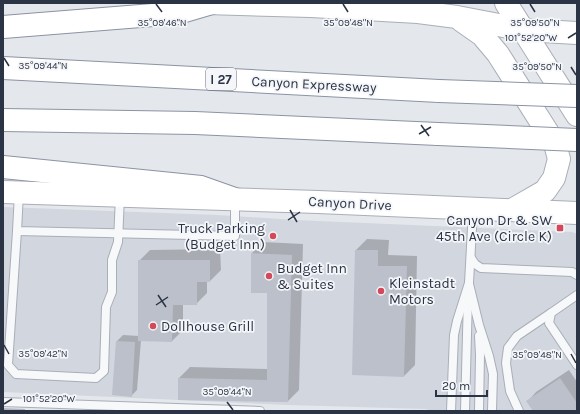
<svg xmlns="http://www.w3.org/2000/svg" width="580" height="414" viewBox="0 0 580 414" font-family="Karla,sans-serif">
<rect width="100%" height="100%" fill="#e4e7ec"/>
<polygon fill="#d2d6de" points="3,207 218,215 295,220 572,232 577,234 577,411 428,411 427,409 289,405 3,392"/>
<g fill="#0003">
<polygon points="367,239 389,240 388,255 417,256 415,365 404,376 354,374 356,250"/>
<polygon points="263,242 303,244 299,390 288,401 179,399 179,378 190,367 268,369 268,292 252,292 252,253"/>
<polygon points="220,249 221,270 210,281 207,281 207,293 196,304 183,304 183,330 172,341 141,340 137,390 131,396 117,341 123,335 139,336 139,261 150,250"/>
<polygon points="569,370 577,382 577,411 534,411 528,401 536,392"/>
<polygon points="3,408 25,409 25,411 3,411"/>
</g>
<g fill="#bbc0ca">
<polygon points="355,250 378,250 378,266 407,266 404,377 352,375"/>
<polygon points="251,253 292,255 288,402 178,400 178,378 267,380 267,293 251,293"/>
<polygon points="138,260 210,260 210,282 197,282 197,305 173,305 172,342 138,341"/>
<polygon points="116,341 135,342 132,397 112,395"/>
<polygon points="560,378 577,403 577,411 533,411 526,401"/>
</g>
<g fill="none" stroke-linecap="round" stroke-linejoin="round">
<defs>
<g id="lane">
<polyline points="19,193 17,231 235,236 235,200"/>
<polyline points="17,231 8,365 16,374 96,378 104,371 106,307 112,292 112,260 118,242 120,196"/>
<polyline points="471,258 475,264 481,268 572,272 577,275"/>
<polyline points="469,284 479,325 489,356 493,374 492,411"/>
<polyline points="577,295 551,313 549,323 577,365"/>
<polyline points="3,402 260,411"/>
<polyline points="451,411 454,335 457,321 469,283 473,210"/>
<polyline points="465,411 468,296"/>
<polyline points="479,411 480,355 479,336"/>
<polyline points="519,411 510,391 506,363 508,348 517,336 551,313"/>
</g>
<g id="secondary">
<polyline points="206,3 311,6 418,12 457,17 524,30 577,33"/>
<polyline points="506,3 577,115"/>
<polyline points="462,21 482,35 498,54 555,144 559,159 554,178 545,191 512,210"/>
<polyline points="3,192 318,202 577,213"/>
</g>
<g id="highway">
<polyline points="3,27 178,13 212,3"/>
<polyline points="3,68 439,91"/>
<polyline points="3,120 195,123 438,134"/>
<polyline points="3,167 201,187 235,199"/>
</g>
</defs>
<use href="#lane" stroke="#a9aeb7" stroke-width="10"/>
<use href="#secondary" stroke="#a9aeb7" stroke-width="24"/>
<use href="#highway" stroke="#8b94a3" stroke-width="24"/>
<use href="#lane" stroke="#f7f8fa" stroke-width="8"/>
<use href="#secondary" stroke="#fff" stroke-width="22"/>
<use href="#highway" stroke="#fff" stroke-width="22"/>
<defs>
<g id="highway-bridge">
<polyline points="439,91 577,96"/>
<polyline points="438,134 577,140"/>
</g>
</defs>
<use href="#highway-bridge" stroke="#8b94a3" stroke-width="24" stroke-linecap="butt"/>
<use href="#highway-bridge" stroke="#fff" stroke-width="22"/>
</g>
<path fill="none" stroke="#2b3445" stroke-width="1.5" d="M156 4 162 12M343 4 348 12M530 4 535 12M568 38 576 33M4 58 9 66M571 67 576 75M421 125 429 136M419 134 431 127M290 210 297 222M288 220 300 212M158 295 166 307M156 305 168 297M4 345 9 354M571 354 576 363M227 402 233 410M4 404 12 399"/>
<g fill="#d1495b" stroke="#f4f6f9" stroke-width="1.5">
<rect x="556" y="224" width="8" height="8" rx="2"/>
<circle cx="273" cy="236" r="4"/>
<circle cx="269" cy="276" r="4"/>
<circle cx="381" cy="291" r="4"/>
<circle cx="153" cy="326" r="4"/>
</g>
<g text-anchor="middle" stroke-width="3.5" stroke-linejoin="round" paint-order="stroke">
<rect fill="#f4f6f9" stroke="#676e7b" stroke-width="1" x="206" y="68" width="30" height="22" rx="3"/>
<g font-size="13" font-weight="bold" fill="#2b3445">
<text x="221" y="84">I 27</text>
</g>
<g font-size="14" fill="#2b3445" stroke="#f4f6f9">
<text transform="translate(314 84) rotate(3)" y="5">Canyon Expressway</text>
<text transform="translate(350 203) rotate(3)" y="5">Canyon Drive</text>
</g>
<g font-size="14" fill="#2b3445" stroke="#f4f6f9" text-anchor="start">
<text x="552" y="225" text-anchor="end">Canyon Dr &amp; SW<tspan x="552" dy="16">45th Ave (Circle K)</tspan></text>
<text x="265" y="233" text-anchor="end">Truck Parking<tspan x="265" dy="16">(Budget Inn)</tspan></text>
<text x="277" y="273">Budget Inn<tspan x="277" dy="16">&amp; Suites</tspan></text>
<text x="389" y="288">Kleinstadt<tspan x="389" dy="16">Motors</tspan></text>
<text x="161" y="331">Dollhouse Grill</text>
</g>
</g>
<g font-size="10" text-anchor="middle" fill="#2b3445" stroke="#f4f6f9" stroke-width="3.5" stroke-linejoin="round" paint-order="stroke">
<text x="162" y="26">35°09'46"N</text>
<text x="348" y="26">35°09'48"N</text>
<text x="535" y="26">35°09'50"N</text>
<text x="531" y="41">101°52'20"W</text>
<text x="43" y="69">35°09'44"N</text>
<text x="537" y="70">35°09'50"N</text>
<text x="43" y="357">35°09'42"N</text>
<text x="537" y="358">35°09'48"N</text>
<text x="227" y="395">35°09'44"N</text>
<text x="49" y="402">101°52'20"W</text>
</g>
<rect width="580" height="414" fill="none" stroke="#2b3445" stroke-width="8"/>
<path d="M436 390v6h51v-6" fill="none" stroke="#2b3445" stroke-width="2"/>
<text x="442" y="390" font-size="12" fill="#2b3445" stroke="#f4f6f9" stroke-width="3" paint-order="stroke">20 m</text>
</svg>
